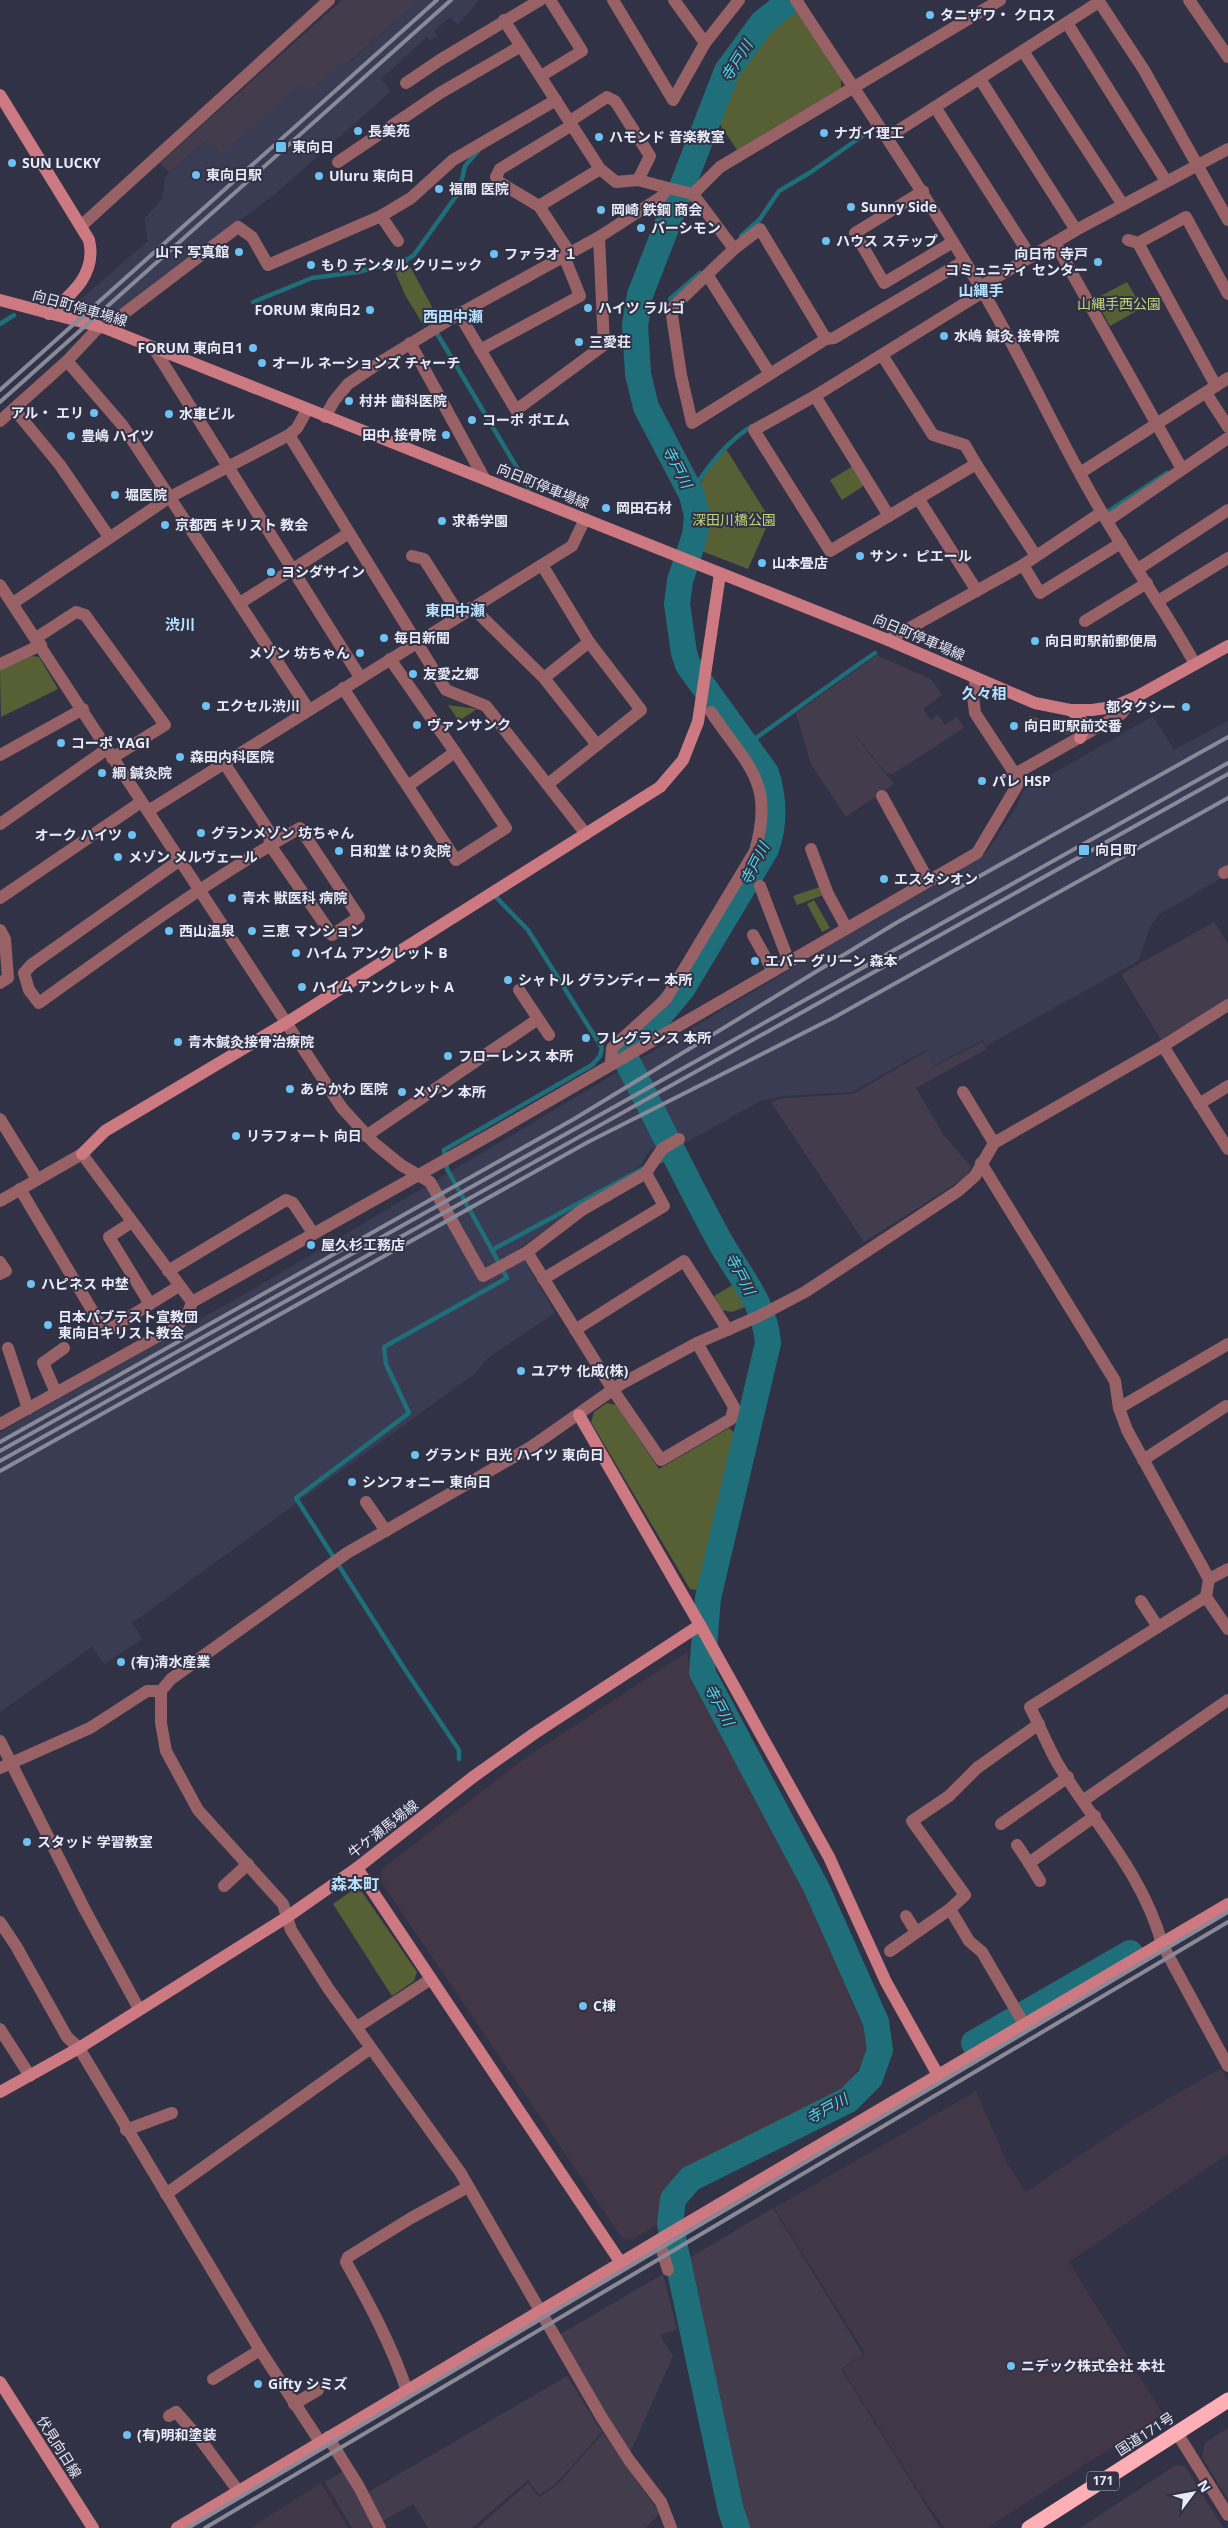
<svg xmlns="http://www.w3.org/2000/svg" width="1228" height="2528" viewBox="0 0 1228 2528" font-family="'Open Sans','Noto Sans JP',sans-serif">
<rect width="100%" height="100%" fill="#313245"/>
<g fill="#423747">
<polygon points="687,1652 691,1679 790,1860 866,2026 866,2058 843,2090 686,2170 669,2184 660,2204 659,2223 632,2240 622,2238 380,1880 382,1869 521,1761"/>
<polygon points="1221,2068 1228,2081 1228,2154 1069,2262 1163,2414 987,2528 945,2528 926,2503 842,2369 865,2353 774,2208 976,2091 1007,2163 1026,2192 1134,2119"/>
<polygon points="321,2483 348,2528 250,2528"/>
</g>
<g fill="#423c4c">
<polygon points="342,0 419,0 346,65 342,62 309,92 301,84 221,154 207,140 169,173 160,163"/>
<polygon points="877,655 932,680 942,695 923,709 931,720 938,715 945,725 957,717 964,728 893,774 886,773 857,737 850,736 856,737 894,784 846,817 811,764 796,713"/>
<polygon points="1214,922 1228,944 1228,1001 1162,1041 1121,974"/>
<polygon points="982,1042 987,1049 916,1088 943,1134 971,1167 969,1172 963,1179 864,1242 771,1102 784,1098 853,1094 927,1051 935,1066"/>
<polygon points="773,2208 863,2354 841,2369 940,2528 746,2528 686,2260"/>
<polygon points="663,2274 677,2329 660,2335 673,2356 629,2455 559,2335"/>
<polygon points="567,2376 602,2432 555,2485 539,2495 528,2480 472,2528 428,2528 413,2504 381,2522 365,2494"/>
<polygon points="1228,2428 1228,2500 1202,2457 1205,2443"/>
<polygon points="603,2433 660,2513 645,2528 477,2528 528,2483 539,2497 556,2486"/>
<polygon points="1176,2465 1185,2466 1223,2528 1080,2528"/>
<polygon points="345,2470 378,2528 352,2528 325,2482"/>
</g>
<g fill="#3a3c53">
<polygon points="419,0 479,0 458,25 450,17 434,31 437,35 431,41 427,37 381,79 391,91 275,194 108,321 79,306 81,299 148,241 144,219 162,199 165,177 207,140 221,154 301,83 309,92 342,61 347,65"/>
<polygon points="1153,716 1174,750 1228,721 1228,865 1225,876 1158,915 1151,925 1138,961 986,1046 983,1040 935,1065 926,1050 852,1092 784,1096 760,1101 682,1145 677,1136 650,1150 641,1165 518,1249 555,1313 488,1358 474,1374 132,1623 143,1639 104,1664 92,1647 0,1712 0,1432 250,1291 986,853 1017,806 1023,791"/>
</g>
<g fill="#566034">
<path d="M793 6 841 79V88L737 150 715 117C737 64 749 42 793 6Z"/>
<polygon points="406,259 438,318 424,326 405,295 391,262"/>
<polygon points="1127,282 1142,308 1110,326 1095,299"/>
<polygon points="726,449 770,519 748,569 699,550 703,529 700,485 709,468"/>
<polygon points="853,466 865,485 842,500 830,480"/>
<polygon points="32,656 39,657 58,689 1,717 0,670"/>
<polygon points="448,705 477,709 459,721"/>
<path d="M1029 716 1053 723 1070 725 1073 729 1068 734C1053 731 1034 731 1029 716Z"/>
<polygon points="820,887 823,895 797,905 793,896"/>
<polygon points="814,900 830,928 822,932 807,904"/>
<polygon points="736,1283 750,1305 732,1312 722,1310 714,1296"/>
<polygon points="607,1403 616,1405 659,1469 729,1428 737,1435 702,1591 690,1589 591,1422 594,1412"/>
<polygon points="353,1890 362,1892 417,1972 414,1981 392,1996 333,1904"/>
</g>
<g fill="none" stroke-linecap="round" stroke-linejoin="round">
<g stroke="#1f6f7a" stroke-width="4.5">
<polyline points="741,236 760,219 779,191 811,172 872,129"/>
<polyline points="670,299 700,273"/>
<polyline points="253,302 312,278 358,272 408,259 414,255 459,192 465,166 478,151"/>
<polyline points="0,324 14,315"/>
<polyline points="438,335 529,488"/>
<path d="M691 493C707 467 726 442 752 426"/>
<polyline points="1109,511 1167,473"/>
<path d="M746 745C789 715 831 683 875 653"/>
<polyline points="658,1162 676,1155"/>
<polyline points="492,1250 447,1169 444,1150 592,1065 600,1056 602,1048 528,930 496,897"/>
<polyline points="459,1759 459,1750 402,1665 296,1498 409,1413 386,1364 384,1347 507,1278 492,1250 644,1168"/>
</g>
<g stroke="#1f6f7a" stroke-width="26">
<polyline points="974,2043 1130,1953"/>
<path d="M737 2528 731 2511 670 2224 673 2199 690 2179 848 2100 870 2078 880 2050 876 2022 817 1889 702 1672 708 1598 768 1343C765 1302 737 1273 718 1238 686 1179 657 1119 626 1059V1051L641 1031 661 1014 682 989 766 849C775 824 774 798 766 773L688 665 684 653 677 604 680 581 695 535 697 516 692 495 646 407 638 374 635 325 640 295 727 71 763 22 791 0"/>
</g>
<g stroke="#976166" stroke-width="12">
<polyline points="613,0 673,100 705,43 739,0"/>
<polyline points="674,0 705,43"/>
<path d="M796 0C859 97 925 192 983 292 1025 363 1059 440 1101 511 1131 563 1166 611 1195 664"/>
<polyline points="1098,0 1144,70 1228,220"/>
<polyline points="1189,0 1228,57"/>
<polyline points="504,20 600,169 616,182 638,180 668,188"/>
<polyline points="1067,23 1166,181"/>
<polyline points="1023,51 1123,205"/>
<polyline points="541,76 582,51 550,0"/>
<polyline points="980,79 1076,230"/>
<polyline points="406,83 440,60 540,0"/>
<polyline points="935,107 1031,257"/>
<polyline points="570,121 607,97 615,101 650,156 638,180"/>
<polyline points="888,137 1099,2"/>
<polyline points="338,162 440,93 521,46"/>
<polyline points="923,191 855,233 884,283 953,242"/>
<polyline points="693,194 734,249"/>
<polyline points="539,206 600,169"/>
<polyline points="381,216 398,241"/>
<polyline points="81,226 329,0"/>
<polyline points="1128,240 1138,243 1216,386"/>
<polyline points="1055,243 1182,469"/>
<polyline points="1138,243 1186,217 1228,294"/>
<polyline points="570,253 539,206 499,182 496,177 500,169 572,125"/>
<polyline points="708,276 770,374"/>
<polyline points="980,287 1076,230 1228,149"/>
<polyline points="459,314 516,410 604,345 599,237"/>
<polyline points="105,328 238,227 252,237 268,265 381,216 411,198 453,160 556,100"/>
<polyline points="826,339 760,229 734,249 671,309 681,375 692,423 826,339 834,338 964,261"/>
<polyline points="410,343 484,478"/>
<polyline points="153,347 360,677"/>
<polyline points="480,350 580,296 564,256"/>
<polyline points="882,355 933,435 965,445 976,464 830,551 754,430 815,396 983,292"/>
<polyline points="67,361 123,426 309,710"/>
<polyline points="1206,393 1228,427"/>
<polyline points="815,396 889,516"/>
<polyline points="14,409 60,465 109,537"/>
<polyline points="325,417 334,401 348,384 382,361 459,314 599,237 661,197 668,188 693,194 720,167 1000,0"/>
<polyline points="0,421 67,361 99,327"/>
<polyline points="289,435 446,690 486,706 586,834"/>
<polyline points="976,464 1036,556"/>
<polyline points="1080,473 1228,378"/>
<polyline points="918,498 977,591"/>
<polyline points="1107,521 1228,438"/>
<polyline points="412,556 424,559 459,614"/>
<polyline points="542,565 589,642 641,710 548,784"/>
<polyline points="1023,565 1040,593 1121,543"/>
<polyline points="1138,569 1228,510"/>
<polyline points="0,585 342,1108 374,1143 401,1165 430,1182 483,1276 527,1252 613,1390 661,1460 731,1419 734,1407 697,1343"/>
<polyline points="1158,601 1228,558"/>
<polyline points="13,603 170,497 289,435 297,428 307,410"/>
<polyline points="240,603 349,533"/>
<polyline points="472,607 544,678 597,745"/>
<polyline points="1085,621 1147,583"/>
<polyline points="36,638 76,612 85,615 165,725 112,758"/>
<polyline points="888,640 1023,565 1102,512"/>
<polyline points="390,659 455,752 408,786"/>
<polyline points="0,664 41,645"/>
<polyline points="544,678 589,642"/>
<polyline points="976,678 973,696 975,713 1015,774 1121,714 1136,697"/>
<polyline points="343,688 456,860 506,828 455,752"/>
<polyline points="0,755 83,709"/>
<polyline points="882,796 928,880"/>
<polyline points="148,811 572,546 585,519"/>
<polyline points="0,824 107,749"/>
<polyline points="811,849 828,894 846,927"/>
<path d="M180 860 31 965 24 973 29 990 39 1003C124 942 208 880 300 828L359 917 332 935 270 845 269 831 224 763"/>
<polyline points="1224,873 1228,871"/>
<polyline points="760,886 789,962"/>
<polyline points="0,898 141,802"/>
<polyline points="0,930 5,939 8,978 0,983"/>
<polyline points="753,935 773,971"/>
<polyline points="519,990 549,1035"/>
<polyline points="1163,1046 1228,1149"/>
<path d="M611 1063 612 1048 666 999 755 851C775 781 747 766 711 712"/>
<polyline points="963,1092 994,1143"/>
<polyline points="1199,1104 1228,1086"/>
<polyline points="0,1119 37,1179"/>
<polyline points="366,1136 538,1019"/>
<polyline points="981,1163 1115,1381 1119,1408 1127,1430 1209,1579 1206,1597 1228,1629"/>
<polyline points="20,1189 105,1332 179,1286"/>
<polyline points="0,1201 82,1154 192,1302"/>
<polyline points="132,1222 109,1237 150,1304"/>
<polyline points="527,1252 582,1210 646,1173 662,1149 679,1139"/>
<polyline points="0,1262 6,1271 0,1274"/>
<polyline points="168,1271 286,1200 293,1203 313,1233"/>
<polyline points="543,1279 664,1206 646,1173"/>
<polyline points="575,1330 684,1261 728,1330"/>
<polyline points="8,1348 28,1409"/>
<polyline points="56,1393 43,1363 64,1348"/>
<polyline points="1119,1408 1228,1344"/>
<polyline points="0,1424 178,1325 187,1316 192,1302 497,1131 977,853 1018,784 1015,774"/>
<polyline points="1143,1460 1226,1406"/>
<polyline points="366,1502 386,1531"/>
<polyline points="1209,1579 1228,1569"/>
<path d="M1206 1597 1030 1707C1041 1728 1049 1750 1061 1769 1097 1826 1144 1877 1162 1944L1228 2066"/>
<polyline points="1141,1601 1158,1627"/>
<polyline points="161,1691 161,1723 166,1751 198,1810 283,1904 291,1930 328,1988 460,2172 602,2418 629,2460 661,2502 671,2528"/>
<polyline points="0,1741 85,1910 139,2009"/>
<polyline points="0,1768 90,1728 147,1691 161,1691 171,1679 347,1553 531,1447 621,1384 697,1343 757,1317 805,1292 958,1191 975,1176 994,1143 1163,1046 1228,1005"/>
<polyline points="1084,1800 1228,1700"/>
<polyline points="1001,1824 1068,1777"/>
<polyline points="1017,1845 1029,1863"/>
<polyline points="1040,1881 1029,1863 1095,1816"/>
<polyline points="224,1886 248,1864"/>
<polyline points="950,1909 969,1941 982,1952 1024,2024"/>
<polyline points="906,1916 916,1932"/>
<polyline points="0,1922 16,1946 67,2037 79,2048 260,2350 320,2442"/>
<polyline points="890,1951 950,1909 965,1895 912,1821 949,1796 977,1768 1039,1724"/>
<polyline points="357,2027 431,1979"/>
<polyline points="0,2029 30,2076"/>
<polyline points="126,2130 172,2113"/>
<polyline points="166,2194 371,2048"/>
<polyline points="659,2240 668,2270"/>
<polyline points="213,2379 260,2350"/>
<path d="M407 2391C392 2346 369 2303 346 2262L348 2257 411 2218 468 2187"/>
<polyline points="294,2404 318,2390"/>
<polyline points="169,2416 176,2412 200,2439 239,2492"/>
<polyline points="1177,2433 1228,2515"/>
<polyline points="328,2437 359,2487 380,2528"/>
</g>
<g stroke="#cd7981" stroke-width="12">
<path d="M0 95 89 240C97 274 72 294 49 314"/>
<polyline points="0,300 105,328 888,640 1035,703 1070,710 1092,710 1113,707 1136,697 1228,646"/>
<path d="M1070 710C1082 717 1087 725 1080 738"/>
<polyline points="82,1154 105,1131 286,1023 660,787 683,760 698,722 720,574"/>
<polyline points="579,1415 700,1625 829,1857 886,1982 938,2075"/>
<polyline points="357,1868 621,2263"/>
<polyline points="0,2092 79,2048 287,1917 357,1868 473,1777 535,1733 700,1625"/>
<polyline points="0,2382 93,2528"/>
<polyline points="177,2528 679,2228 1228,1904"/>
</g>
<polyline stroke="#feafb6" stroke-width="15" points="1029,2528 1228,2400"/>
<g stroke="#888999" stroke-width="4">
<polyline points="0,390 437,0"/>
<polyline points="0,402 451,0"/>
<polyline points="0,1442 574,1119 896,923 1228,737"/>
<polyline points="0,1451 1228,763"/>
<polyline points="0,1461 1228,774"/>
<polyline points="0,1471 588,1142 833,1018 1228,798"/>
<polyline points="188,2528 1228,1912"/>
<polyline points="205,2528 1228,1922"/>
</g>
</g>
<g fill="#6ec2f3" stroke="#313245" stroke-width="2">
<circle cx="930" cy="15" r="5"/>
<circle cx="358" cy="131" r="5"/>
<circle cx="824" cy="133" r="5"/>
<circle cx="599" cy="137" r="5"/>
<rect x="275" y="141" width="12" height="12" rx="2.5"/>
<circle cx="12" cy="163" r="5"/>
<circle cx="196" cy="175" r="5"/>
<circle cx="319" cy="176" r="5"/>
<circle cx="439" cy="189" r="5"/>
<circle cx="851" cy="207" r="5"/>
<circle cx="601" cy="210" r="5"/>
<circle cx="641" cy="228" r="5"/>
<circle cx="826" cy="241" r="5"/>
<circle cx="239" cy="252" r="5"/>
<circle cx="494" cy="254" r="5"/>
<circle cx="1098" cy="262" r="5"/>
<circle cx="311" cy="265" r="5"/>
<circle cx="588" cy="308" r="5"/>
<circle cx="370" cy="310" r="5"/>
<circle cx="944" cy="336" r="5"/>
<circle cx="579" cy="342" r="5"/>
<circle cx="253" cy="348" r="5"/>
<circle cx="262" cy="363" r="5"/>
<circle cx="349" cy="401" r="5"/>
<circle cx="94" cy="413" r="5"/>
<circle cx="169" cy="414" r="5"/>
<circle cx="472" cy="420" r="5"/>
<circle cx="446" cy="435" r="5"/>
<circle cx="71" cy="436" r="5"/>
<circle cx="115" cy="495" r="5"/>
<circle cx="606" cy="508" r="5"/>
<circle cx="442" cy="521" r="5"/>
<circle cx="165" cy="525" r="5"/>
<circle cx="860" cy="556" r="5"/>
<circle cx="762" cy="563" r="5"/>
<circle cx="271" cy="572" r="5"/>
<circle cx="384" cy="638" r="5"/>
<circle cx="1035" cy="641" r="5"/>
<circle cx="360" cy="653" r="5"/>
<circle cx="413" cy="674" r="5"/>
<circle cx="206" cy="706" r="5"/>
<circle cx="1186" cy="707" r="5"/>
<circle cx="417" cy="725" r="5"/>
<circle cx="1014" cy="726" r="5"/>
<circle cx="61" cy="743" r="5"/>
<circle cx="180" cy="757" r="5"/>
<circle cx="102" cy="773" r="5"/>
<circle cx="982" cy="781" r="5"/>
<circle cx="201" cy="833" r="5"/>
<circle cx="132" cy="835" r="5"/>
<rect x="1078" y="844" width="12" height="12" rx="2.5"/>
<circle cx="339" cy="851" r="5"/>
<circle cx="118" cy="857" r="5"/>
<circle cx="884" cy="879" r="5"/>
<circle cx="232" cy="898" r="5"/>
<circle cx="169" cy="931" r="5"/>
<circle cx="252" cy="931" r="5"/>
<circle cx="296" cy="953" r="5"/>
<circle cx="755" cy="961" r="5"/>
<circle cx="508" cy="980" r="5"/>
<circle cx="302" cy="987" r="5"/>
<circle cx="586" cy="1038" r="5"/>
<circle cx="178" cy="1042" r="5"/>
<circle cx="448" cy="1056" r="5"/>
<circle cx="290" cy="1089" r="5"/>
<circle cx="402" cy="1092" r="5"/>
<circle cx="236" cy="1136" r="5"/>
<circle cx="311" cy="1245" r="5"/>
<circle cx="31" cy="1284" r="5"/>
<circle cx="48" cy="1325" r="5"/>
<circle cx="521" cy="1371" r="5"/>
<circle cx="415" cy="1455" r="5"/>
<circle cx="352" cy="1482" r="5"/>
<circle cx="121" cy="1662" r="5"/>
<circle cx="27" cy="1842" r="5"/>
<circle cx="583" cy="2006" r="5"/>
<circle cx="1011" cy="2366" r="5"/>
<circle cx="258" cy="2384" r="5"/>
<circle cx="127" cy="2435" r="5"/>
</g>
<g text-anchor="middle" stroke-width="4" stroke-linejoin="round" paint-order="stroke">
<rect fill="#313245" stroke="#b2b3c2" stroke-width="1" x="1087" y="2471.5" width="32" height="19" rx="4"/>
<g font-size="12" font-weight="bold" fill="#e9eaf7">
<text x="1103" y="2485">171</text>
</g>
<g font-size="14" font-weight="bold" fill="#e9eaf7" stroke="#313245" text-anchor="start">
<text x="940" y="20">タニザワ・ クロス</text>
<text x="368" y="136">長美苑</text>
<text x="834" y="138">ナガイ理工</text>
<text x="609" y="142">ハモンド 音楽教室</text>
<text x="292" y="152">東向日</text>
<text x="22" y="168">SUN LUCKY</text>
<text x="206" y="180">東向日駅</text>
<text x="329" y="181">Uluru 東向日</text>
<text x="449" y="194">福間 医院</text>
<text x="861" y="212">Sunny Side</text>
<text x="611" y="215">岡崎 鉄鋼 商会</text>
<text x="651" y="233">バーシモン</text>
<text x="836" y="246">ハウス ステップ</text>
<text x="229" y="257" text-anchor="end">山下 写真館</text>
<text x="504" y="259">ファラオ １</text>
<text x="1088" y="259" text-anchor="end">向日市 寺戸<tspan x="1088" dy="16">コミュニティ センター</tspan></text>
<text x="321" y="270">もり デンタル クリニック</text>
<text x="598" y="313">ハイツ ラルゴ</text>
<text x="360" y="315" text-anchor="end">FORUM 東向日2</text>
<text x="954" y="341">水嶋 鍼灸 接骨院</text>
<text x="589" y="347">三愛荘</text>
<text x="243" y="353" text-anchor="end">FORUM 東向日1</text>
<text x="272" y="368">オール ネーションズ チャーチ</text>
<text x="359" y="406">村井 歯科医院</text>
<text x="84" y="418" text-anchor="end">アル・ エリ</text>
<text x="179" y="419">水車ビル</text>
<text x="482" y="425">コーポ ポエム</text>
<text x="436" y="440" text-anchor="end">田中 接骨院</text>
<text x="81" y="441">豊嶋 ハイツ</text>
<text x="125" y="500">堀医院</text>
<text x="616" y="513">岡田石材</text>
<text x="452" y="526">求希学園</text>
<text x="175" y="530">京都西 キリスト 教会</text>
<text x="870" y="561">サン・ ピエール</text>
<text x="772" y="568">山本畳店</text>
<text x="281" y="577">ヨシダサイン</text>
<text x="394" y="643">毎日新聞</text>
<text x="1045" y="646">向日町駅前郵便局</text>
<text x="350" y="658" text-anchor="end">メゾン 坊ちゃん</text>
<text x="423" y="679">友愛之郷</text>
<text x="216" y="711">エクセル渋川</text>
<text x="1176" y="712" text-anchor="end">都タクシー</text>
<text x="427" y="730">ヴァンサンク</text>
<text x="1024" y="731">向日町駅前交番</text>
<text x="71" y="748">コーポ YAGI</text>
<text x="190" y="762">森田内科医院</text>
<text x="112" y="778">綱 鍼灸院</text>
<text x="992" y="786">パレ HSP</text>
<text x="211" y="838">グランメゾン 坊ちゃん</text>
<text x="122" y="840" text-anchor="end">オーク ハイツ</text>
<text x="1095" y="855">向日町</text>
<text x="349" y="856">日和堂 はり灸院</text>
<text x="128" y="862">メゾン メルヴェール</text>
<text x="894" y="884">エスタシオン</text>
<text x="242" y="903">青木 獣医科 病院</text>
<text x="179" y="936">西山温泉</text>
<text x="262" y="936">三恵 マンション</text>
<text x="306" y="958">ハイム アンクレット B</text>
<text x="765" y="966">エバー グリーン 森本</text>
<text x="518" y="985">シャトル グランディー 本所</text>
<text x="312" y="992">ハイム アンクレット A</text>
<text x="596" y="1043">フレグランス 本所</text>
<text x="188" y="1047">青木鍼灸接骨治療院</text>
<text x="458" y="1061">フローレンス 本所</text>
<text x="300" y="1094">あらかわ 医院</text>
<text x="412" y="1097">メゾン 本所</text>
<text x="246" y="1141">リラフォート 向日</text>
<text x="321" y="1250">屋久杉工務店</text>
<text x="41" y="1289">ハピネス 中埜</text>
<text x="58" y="1322">日本パブテスト宣教団<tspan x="58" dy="16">東向日キリスト教会</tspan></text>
<text x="531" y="1376">ユアサ 化成(株)</text>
<text x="425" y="1460">グランド 日光 ハイツ 東向日</text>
<text x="362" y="1487">シンフォニー 東向日</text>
<text x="131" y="1667">(有)清水産業</text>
<text x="37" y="1847">スタッド 学習教室</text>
<text x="593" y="2011">C棟</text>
<text x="1021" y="2371">ニデック株式会社 本社</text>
<text x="268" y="2389">Gifty シミズ</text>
<text x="137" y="2440">(有)明和塗装</text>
</g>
<g font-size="14" fill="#c0d674" stroke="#313245">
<text x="1119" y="309">山縄手西公園</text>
<text x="734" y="525">深田川橋公園</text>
</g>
<g font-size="14" fill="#e9eaf7" stroke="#313245">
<text transform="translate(80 308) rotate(16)" y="5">向日町停車場線</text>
<text transform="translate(543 486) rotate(22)" y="5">向日町停車場線</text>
<text transform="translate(919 637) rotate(23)" y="5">向日町停車場線</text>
<text transform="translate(383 1829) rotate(-38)" y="5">牛ケ瀬馬場線</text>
<text transform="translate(1145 2434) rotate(-33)" y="5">国道171号</text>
<text transform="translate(59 2447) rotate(58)" y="5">伏見向日線</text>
</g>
<g font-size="15" font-style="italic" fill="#44daee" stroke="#313245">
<text transform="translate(737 61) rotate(-58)" y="5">寺戸川</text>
<text transform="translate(677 467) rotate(63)" y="5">寺戸川</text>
<text transform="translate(755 864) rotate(-63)" y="5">寺戸川</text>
<text transform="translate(740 1274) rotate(62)" y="5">寺戸川</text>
<text transform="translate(719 1705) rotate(62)" y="5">寺戸川</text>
<text transform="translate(827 2109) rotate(-29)" y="5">寺戸川</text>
</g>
<g font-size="15" font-weight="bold" fill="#b7e3ff" stroke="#313245">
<text x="981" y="296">山縄手</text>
<text x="453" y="322">西田中瀬</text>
<text x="455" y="616">東田中瀬</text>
<text x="180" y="630">渋川</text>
<text x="984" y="699">久々相</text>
</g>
<g font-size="16" font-weight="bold" fill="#b7e3ff" stroke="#313245">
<text x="355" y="1890">森本町</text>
</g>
</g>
<g transform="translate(1193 2493) rotate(58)" stroke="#313245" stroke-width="4" paint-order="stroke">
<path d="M0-4L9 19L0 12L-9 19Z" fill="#e9eaf7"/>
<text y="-8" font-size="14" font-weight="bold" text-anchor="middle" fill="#e9eaf7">N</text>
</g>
</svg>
